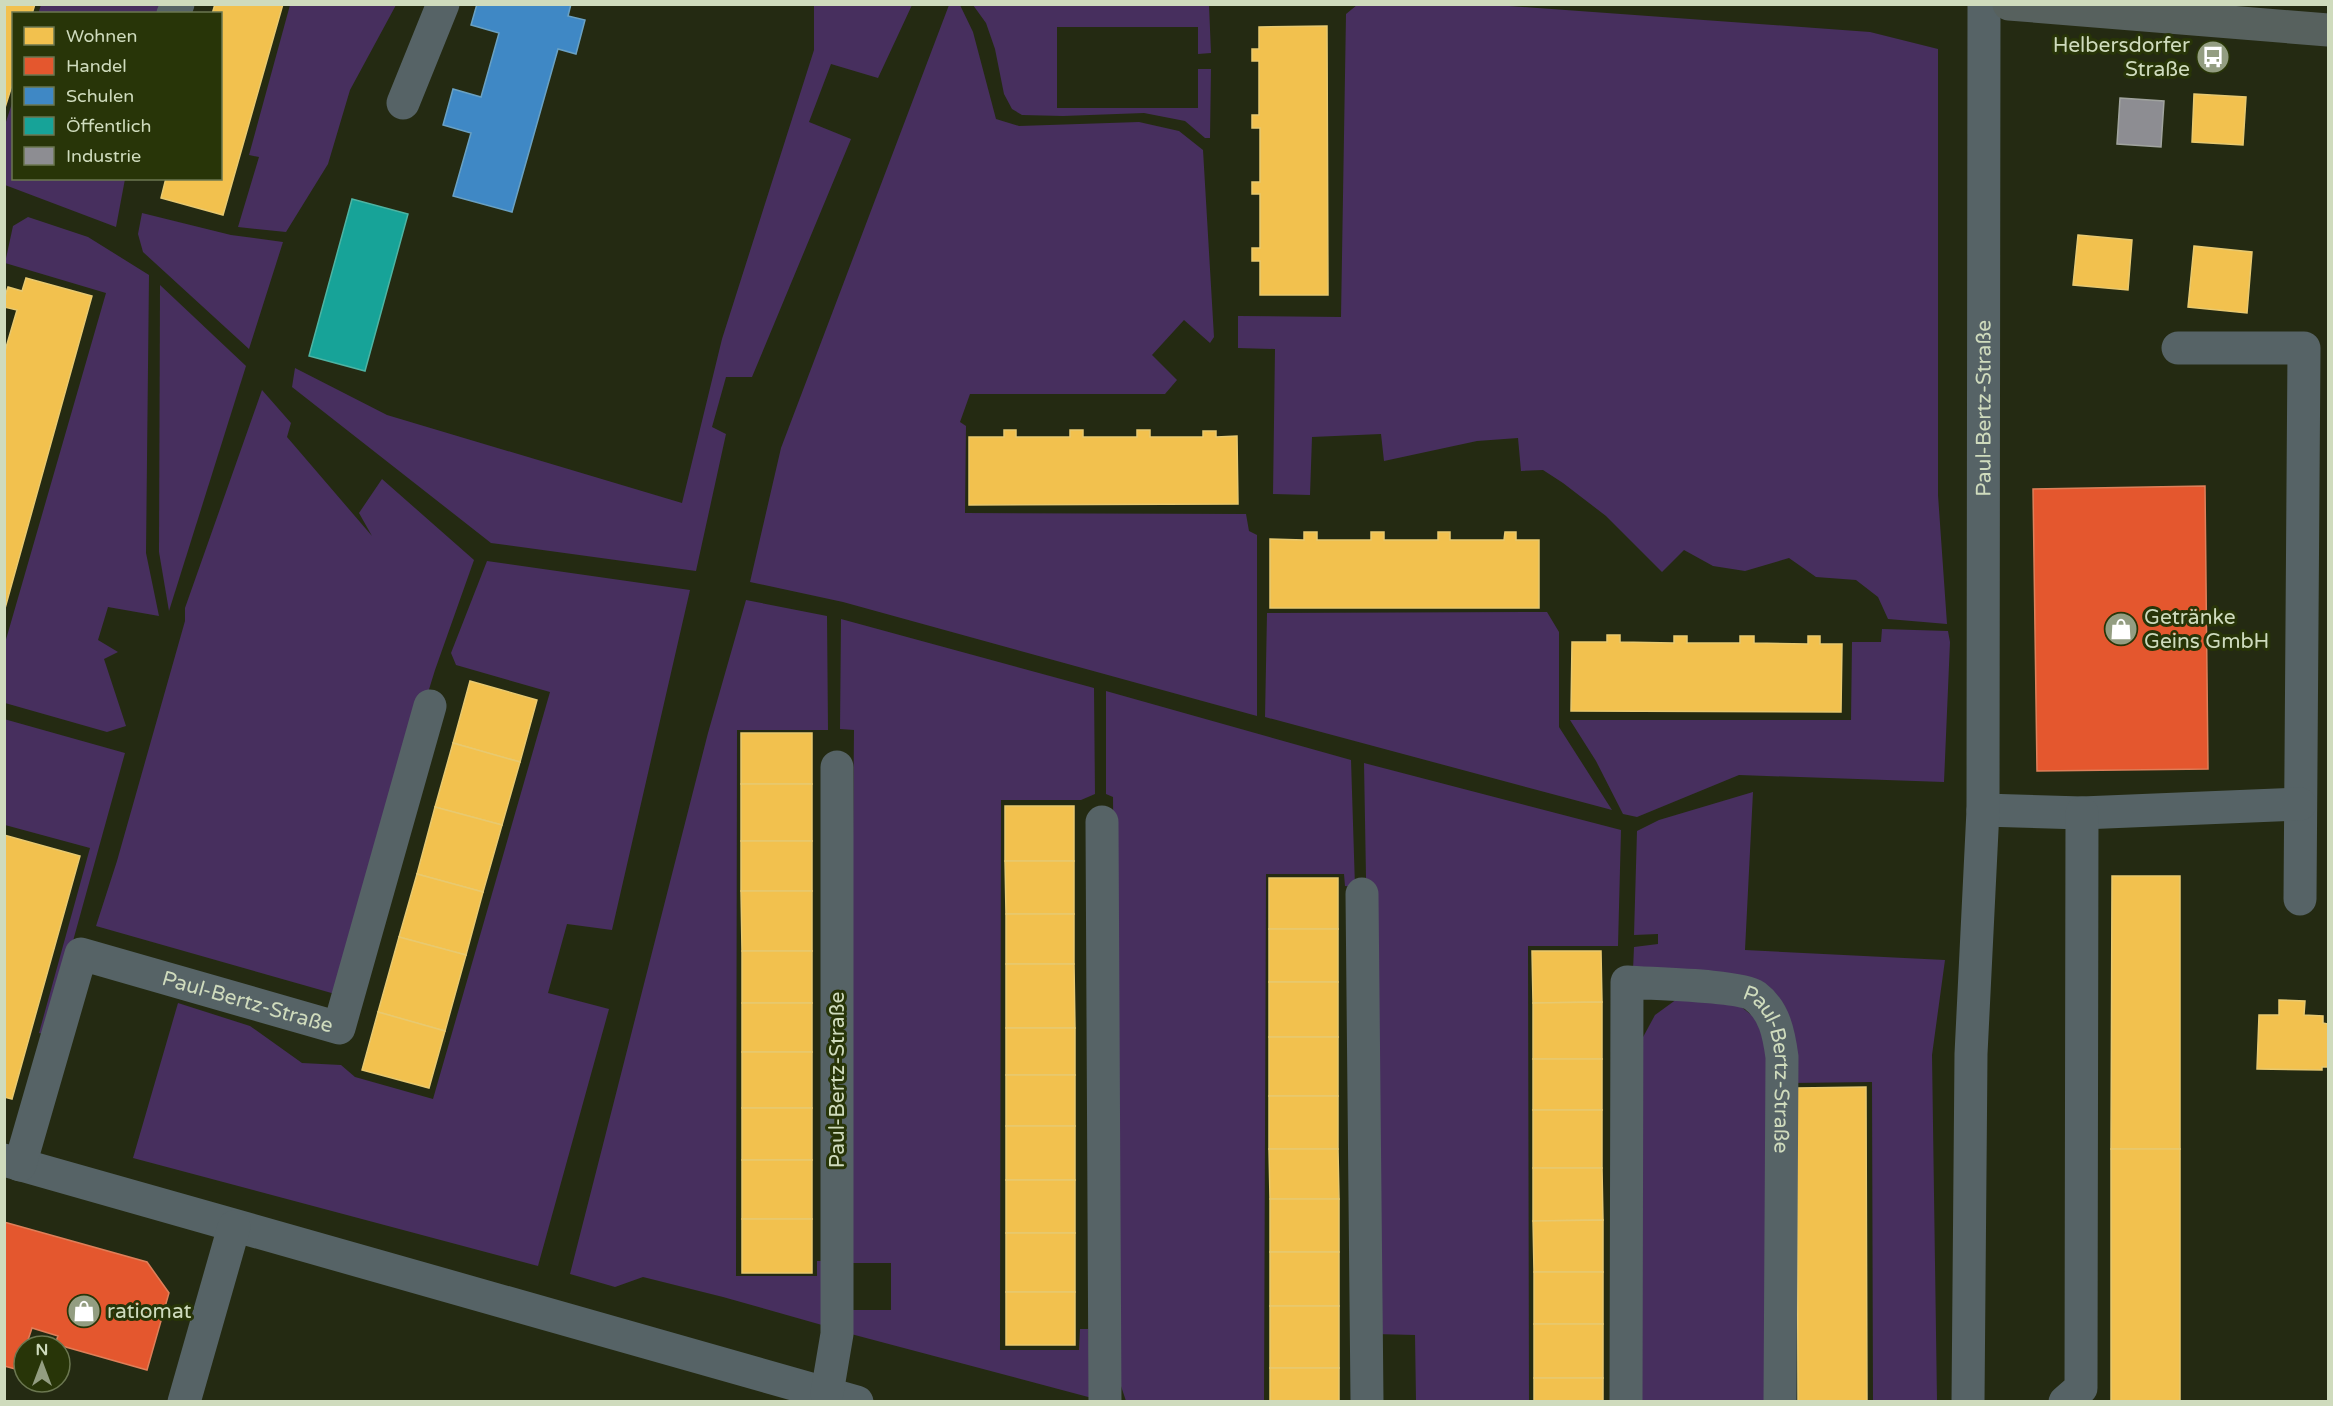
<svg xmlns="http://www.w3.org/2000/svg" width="2333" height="1406" viewBox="0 0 2333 1406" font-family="'Varela Round',sans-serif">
<rect width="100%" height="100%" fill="#242a12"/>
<g fill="#472f5e">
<polygon points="41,5 166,5 161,13 38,14"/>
<polygon points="290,5 396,5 350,90 328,164 286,232 238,227 259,157 249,155"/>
<polygon points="814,5 912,5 878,78 831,64 809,122 851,139 752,377 726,377 712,427 726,434 696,571 491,543 292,387 295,368 387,415 682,503 722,339 814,50"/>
<polygon points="949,5 960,5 973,32 996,119 1019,126 1139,122 1179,131 1203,150 1214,337 1210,343 1184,320 1152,355 1177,380 1165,394 970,394 960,422 966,426 965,513 1246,514 1249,531 1257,535 1257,716 843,602 750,582 781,448"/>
<polygon points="973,5 1209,5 1211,53 1198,54 1198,27 1057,27 1057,108 1198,108 1198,69 1211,69 1210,138 1205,138 1185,121 1144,113 1063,116 1022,115 1012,109 1004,94 995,49 986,23"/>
<polygon points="1357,5 1496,5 1870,32 1938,49 1938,495 1947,624 1888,619 1878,597 1856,580 1816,577 1789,558 1745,571 1713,566 1684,550 1662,572 1606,516 1563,483 1543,470 1521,471 1518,438 1477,441 1384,461 1381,434 1312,437 1310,495 1273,494 1275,349 1238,348 1238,316 1341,317 1346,14"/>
<polygon points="13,100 14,178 125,179 116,227 5,185 5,125"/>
<polygon points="142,213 231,235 283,242 249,349 143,252 138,234"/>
<polygon points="28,217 88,237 149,275 146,553 159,616 108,607 98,640 118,652 104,659 126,726 107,732 5,703 5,643 106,293 5,263 13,226"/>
<polygon points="160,285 246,366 169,611 159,552"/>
<polygon points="262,390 291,423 287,437 372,536 359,513 382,479 474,560 435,670 335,994 96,926 117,861 185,621 185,608"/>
<polygon points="487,561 690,590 612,930 567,924 548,993 609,1009 538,1266 133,1158 178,1003 250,1026 302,1063 341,1065 355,1077 433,1099 550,692 456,665 451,653"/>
<polygon points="746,600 827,616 828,730 737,730 736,1276 817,1276 817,1261 829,1261 829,1327 723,1297 643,1277 615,1287 570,1274 708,733"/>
<polygon points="1547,612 1559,632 1559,727 1612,810 1265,717 1267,613"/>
<polygon points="841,619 1094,688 1095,794 1081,800 1001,800 1000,1350 1079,1350 1080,1329 1088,1329 1092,1398 851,1334 849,1310 891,1310 891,1263 849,1263 854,730 840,729"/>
<polygon points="1882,629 1948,631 1950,642 1944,782 1739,775 1637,817 1623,814 1596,761 1570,720 1851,720 1852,642 1881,642"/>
<polygon points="1106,691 1351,760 1355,887 1345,886 1344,874 1266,874 1264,1401 1126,1401 1118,1377 1113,797 1106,794"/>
<polygon points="4,719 125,753 47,1035 39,1033 90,848 5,825"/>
<polygon points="1364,763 1621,830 1618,946 1528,946 1529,1401 1416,1401 1415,1335 1374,1334"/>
<polygon points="1753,792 1745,950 1945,960 1932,1055 1937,1401 1873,1401 1872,1082 1791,1083 1779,1010 1633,970 1634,947 1658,944 1658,934 1634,935 1637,831 1659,820"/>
<polygon points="1677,999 1735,1002 1754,1017 1766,1040 1767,1401 1640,1402 1642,1039 1655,1015"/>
</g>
<g fill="#f2c14e" stroke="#e8c96f" stroke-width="1.5">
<polygon points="4,4 35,4 32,14 14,14 14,79 4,111"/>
<polygon points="215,4 283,4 223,215 161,198 166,178 220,178 220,14 212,14"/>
<polygon points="1327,26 1328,295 1260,295 1260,261 1252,261 1252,248 1260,248 1260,194 1252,194 1252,182 1260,182 1260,128 1252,128 1252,115 1259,115 1259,61 1252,61 1252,49 1259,49 1259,27"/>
<polygon points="2194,94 2246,97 2243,145 2192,142"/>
<polygon points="2078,235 2132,240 2128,290 2073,285"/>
<polygon points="2194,246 2252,252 2247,313 2188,307"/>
<polygon points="26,278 92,296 4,612 4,354 17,310 4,307 4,299 8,287 22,291"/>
<polygon points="1004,430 1016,430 1016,437 1070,437 1070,430 1083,430 1083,437 1137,437 1137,430 1150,430 1150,437 1203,437 1203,431 1216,431 1216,437 1237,436 1238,504 969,505 969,437 1004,437"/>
<polygon points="1304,532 1317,532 1317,540 1371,540 1371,532 1384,532 1384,540 1438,540 1438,532 1450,532 1450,540 1504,540 1505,532 1516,532 1516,540 1539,540 1539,608 1270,608 1270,539 1304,540"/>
<polygon points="1607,635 1620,635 1620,642 1674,643 1674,636 1687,636 1687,643 1740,643 1740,636 1754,636 1754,643 1808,644 1808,636 1820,636 1820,644 1842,644 1841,712 1571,711 1572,642 1607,642"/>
<polygon points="470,681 537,700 520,762 453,743"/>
<rect x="741" y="733" width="71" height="51"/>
<polygon points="453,743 520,762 502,825 435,807"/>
<rect x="741" y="784" width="71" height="57"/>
<rect x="1005" y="806" width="69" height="55"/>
<polygon points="435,807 502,825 483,892 417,874"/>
<polygon points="4,835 80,856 12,1099 4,1097"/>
<rect x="741" y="841" width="71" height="50"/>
<polygon points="1005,861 1074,861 1074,914 1006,914"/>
<polygon points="417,874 483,892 466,955 399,937"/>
<polygon points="2112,876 2180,876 2180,1149 2111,1149"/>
<rect x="1269" y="878" width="69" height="51"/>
<polygon points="741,891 812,891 812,951 742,951"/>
<rect x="1006" y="914" width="68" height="50"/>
<rect x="1269" y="929" width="69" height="53"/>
<polygon points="399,937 466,955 445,1031 378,1012"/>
<rect x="742" y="951" width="70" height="52"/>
<polygon points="1532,951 1601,951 1602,1002 1533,1003"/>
<polygon points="1006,964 1074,964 1075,1028 1006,1028"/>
<rect x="1269" y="982" width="69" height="55"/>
<polygon points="2279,1000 2305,1001 2304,1015 2323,1016 2323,1023 2328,1024 2328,1067 2322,1067 2322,1070 2257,1069 2259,1015 2279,1015"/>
<polygon points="1602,1002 1602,1059 1533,1059 1533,1003"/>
<rect x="742" y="1003" width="70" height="49"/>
<polygon points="378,1012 445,1031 429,1088 362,1070"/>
<rect x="1006" y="1028" width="69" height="47"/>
<rect x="1269" y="1037" width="69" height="59"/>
<rect x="742" y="1052" width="70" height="56"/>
<rect x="1533" y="1059" width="69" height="51"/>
<rect x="1006" y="1075" width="69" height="51"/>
<polygon points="1866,1087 1867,1402 1798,1402 1797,1088"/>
<rect x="1269" y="1096" width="69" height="53"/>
<rect x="742" y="1108" width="70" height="52"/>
<rect x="1533" y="1110" width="69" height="58"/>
<rect x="1006" y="1126" width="69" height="54"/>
<polygon points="1269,1149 1338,1149 1339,1199 1270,1199"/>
<rect x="2111" y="1149" width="69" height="253"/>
<rect x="742" y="1160" width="70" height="59"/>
<polygon points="1533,1168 1602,1168 1603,1220 1533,1221"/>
<rect x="1006" y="1180" width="69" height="53"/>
<rect x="1270" y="1199" width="69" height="53"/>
<rect x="742" y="1219" width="70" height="54"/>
<polygon points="1603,1220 1603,1272 1534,1272 1533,1221"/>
<rect x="1006" y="1233" width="69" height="59"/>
<rect x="1270" y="1252" width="69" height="54"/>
<rect x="1534" y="1272" width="69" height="52"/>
<rect x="1006" y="1292" width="69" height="53"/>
<rect x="1270" y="1306" width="69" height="62"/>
<rect x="1534" y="1324" width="69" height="54"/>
<rect x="1270" y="1368" width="69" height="34"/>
<rect x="1534" y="1378" width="69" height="24"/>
</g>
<g fill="#e4572e" stroke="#de7f59" stroke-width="1.5">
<polygon points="2205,486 2208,769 2037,771 2033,489"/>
<polygon points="4,1222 147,1262 169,1293 147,1370 55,1344 58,1336 32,1328 26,1346 24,1346 19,1370 4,1366"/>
</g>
<polygon fill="#3f88c5" stroke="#6aa1c3" stroke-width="1.5" points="477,4 571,4 568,16 585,20 576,54 558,49 512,212 453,196 471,133 443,125 453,89 481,97 499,33 471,25"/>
<polygon fill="#17a398" stroke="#4eb4a3" stroke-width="1.5" points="352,199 408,214 365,371 309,356"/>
<polygon fill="#8d8d92" stroke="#a1a49f" stroke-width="1.5" points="2120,98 2164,101 2161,147 2117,144"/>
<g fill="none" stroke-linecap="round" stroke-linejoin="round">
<g stroke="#566366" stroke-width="33">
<polyline points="173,14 178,4"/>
<polyline points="403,103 443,4"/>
<polyline points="2178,348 2304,348 2300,899"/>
<polyline points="1983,810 2082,813 2300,804"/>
<polyline points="1102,822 1105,1402"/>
<polyline points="1362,894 1367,1402"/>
<path d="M4 1160C289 1241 574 1319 857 1402"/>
<path id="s1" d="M20 1165 81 954 339 1028 430 706"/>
<polyline points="827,1393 837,1334 837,767"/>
<polyline points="184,1402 234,1227"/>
<path id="s2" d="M1626 1402 1627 982C1651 984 1739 985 1755 996 1775 1011 1779 1035 1782 1057L1780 1402"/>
<path id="s3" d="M1968 1402 1971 1054 1983 810 1984 4"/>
<polyline points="2065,1402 2081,1388 2082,813"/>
</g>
<polyline stroke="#57615e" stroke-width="33" points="2009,4 2328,30"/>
</g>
<defs>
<symbol id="bus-disc" viewBox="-11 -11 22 22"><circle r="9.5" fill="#939d81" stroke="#283508"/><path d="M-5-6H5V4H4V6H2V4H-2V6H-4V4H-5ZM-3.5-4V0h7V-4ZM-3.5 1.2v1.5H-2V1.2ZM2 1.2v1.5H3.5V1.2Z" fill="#fff"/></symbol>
<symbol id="shop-disc" viewBox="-11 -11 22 22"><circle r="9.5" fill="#939d81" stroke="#283508"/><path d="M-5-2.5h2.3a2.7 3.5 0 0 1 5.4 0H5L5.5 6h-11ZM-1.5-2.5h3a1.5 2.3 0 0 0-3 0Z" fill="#fff"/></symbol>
</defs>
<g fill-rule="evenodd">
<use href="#bus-disc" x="2194" y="38" width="38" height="38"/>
<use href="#shop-disc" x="2102" y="610" width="38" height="38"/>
<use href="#shop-disc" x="65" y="1292" width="38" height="38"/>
</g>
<g text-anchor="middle" stroke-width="6" stroke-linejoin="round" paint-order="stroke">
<g font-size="21" fill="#cfdbbd" stroke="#283508" text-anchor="start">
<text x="2190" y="52" text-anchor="end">Helbersdorfer<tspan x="2190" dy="24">Straße</tspan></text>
<text x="2144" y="624">Getränke<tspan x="2144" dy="24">Geins GmbH</tspan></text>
<text x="107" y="1318">ratiomat</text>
</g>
<g font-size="21" fill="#cfdbbd" stroke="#283508">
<text dy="7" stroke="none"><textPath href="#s3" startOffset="994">Paul-Bertz-Straße</textPath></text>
<text dy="7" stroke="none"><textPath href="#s1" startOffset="393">Paul-Bertz-Straße</textPath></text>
<text dy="7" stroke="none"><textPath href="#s2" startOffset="626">Paul-Bertz-Straße</textPath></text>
<text transform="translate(837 1080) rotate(-90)" y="7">Paul-Bertz-Straße</text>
</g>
</g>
<rect width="2333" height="1406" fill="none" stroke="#cfdbbd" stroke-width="12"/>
<rect x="12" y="12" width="210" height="168" fill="#283508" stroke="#6b7750" stroke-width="1.5"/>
<rect x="24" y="27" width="30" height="18" fill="#f2c14e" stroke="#6b7750" stroke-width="1.5"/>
<text x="66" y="42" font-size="18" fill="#cfdbbd">Wohnen</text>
<rect x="24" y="57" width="30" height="18" fill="#e4572e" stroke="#6b7750" stroke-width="1.5"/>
<text x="66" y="72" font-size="18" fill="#cfdbbd">Handel</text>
<rect x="24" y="87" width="30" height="18" fill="#3f88c5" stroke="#6b7750" stroke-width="1.5"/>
<text x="66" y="102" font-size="18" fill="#cfdbbd">Schulen</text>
<rect x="24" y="117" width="30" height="18" fill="#17a398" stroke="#6b7750" stroke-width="1.5"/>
<text x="66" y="132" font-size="18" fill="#cfdbbd">Öffentlich</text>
<rect x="24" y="147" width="30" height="18" fill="#8d8d92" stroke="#6b7750" stroke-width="1.5"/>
<text x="66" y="162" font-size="18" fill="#cfdbbd">Industrie</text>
<g transform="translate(42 1364)"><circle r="28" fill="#283508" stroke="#6b7750" stroke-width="1.5"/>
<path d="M0-4.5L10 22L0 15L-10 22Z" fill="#939d81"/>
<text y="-9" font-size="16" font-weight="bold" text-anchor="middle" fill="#cfdbbd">N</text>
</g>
</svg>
